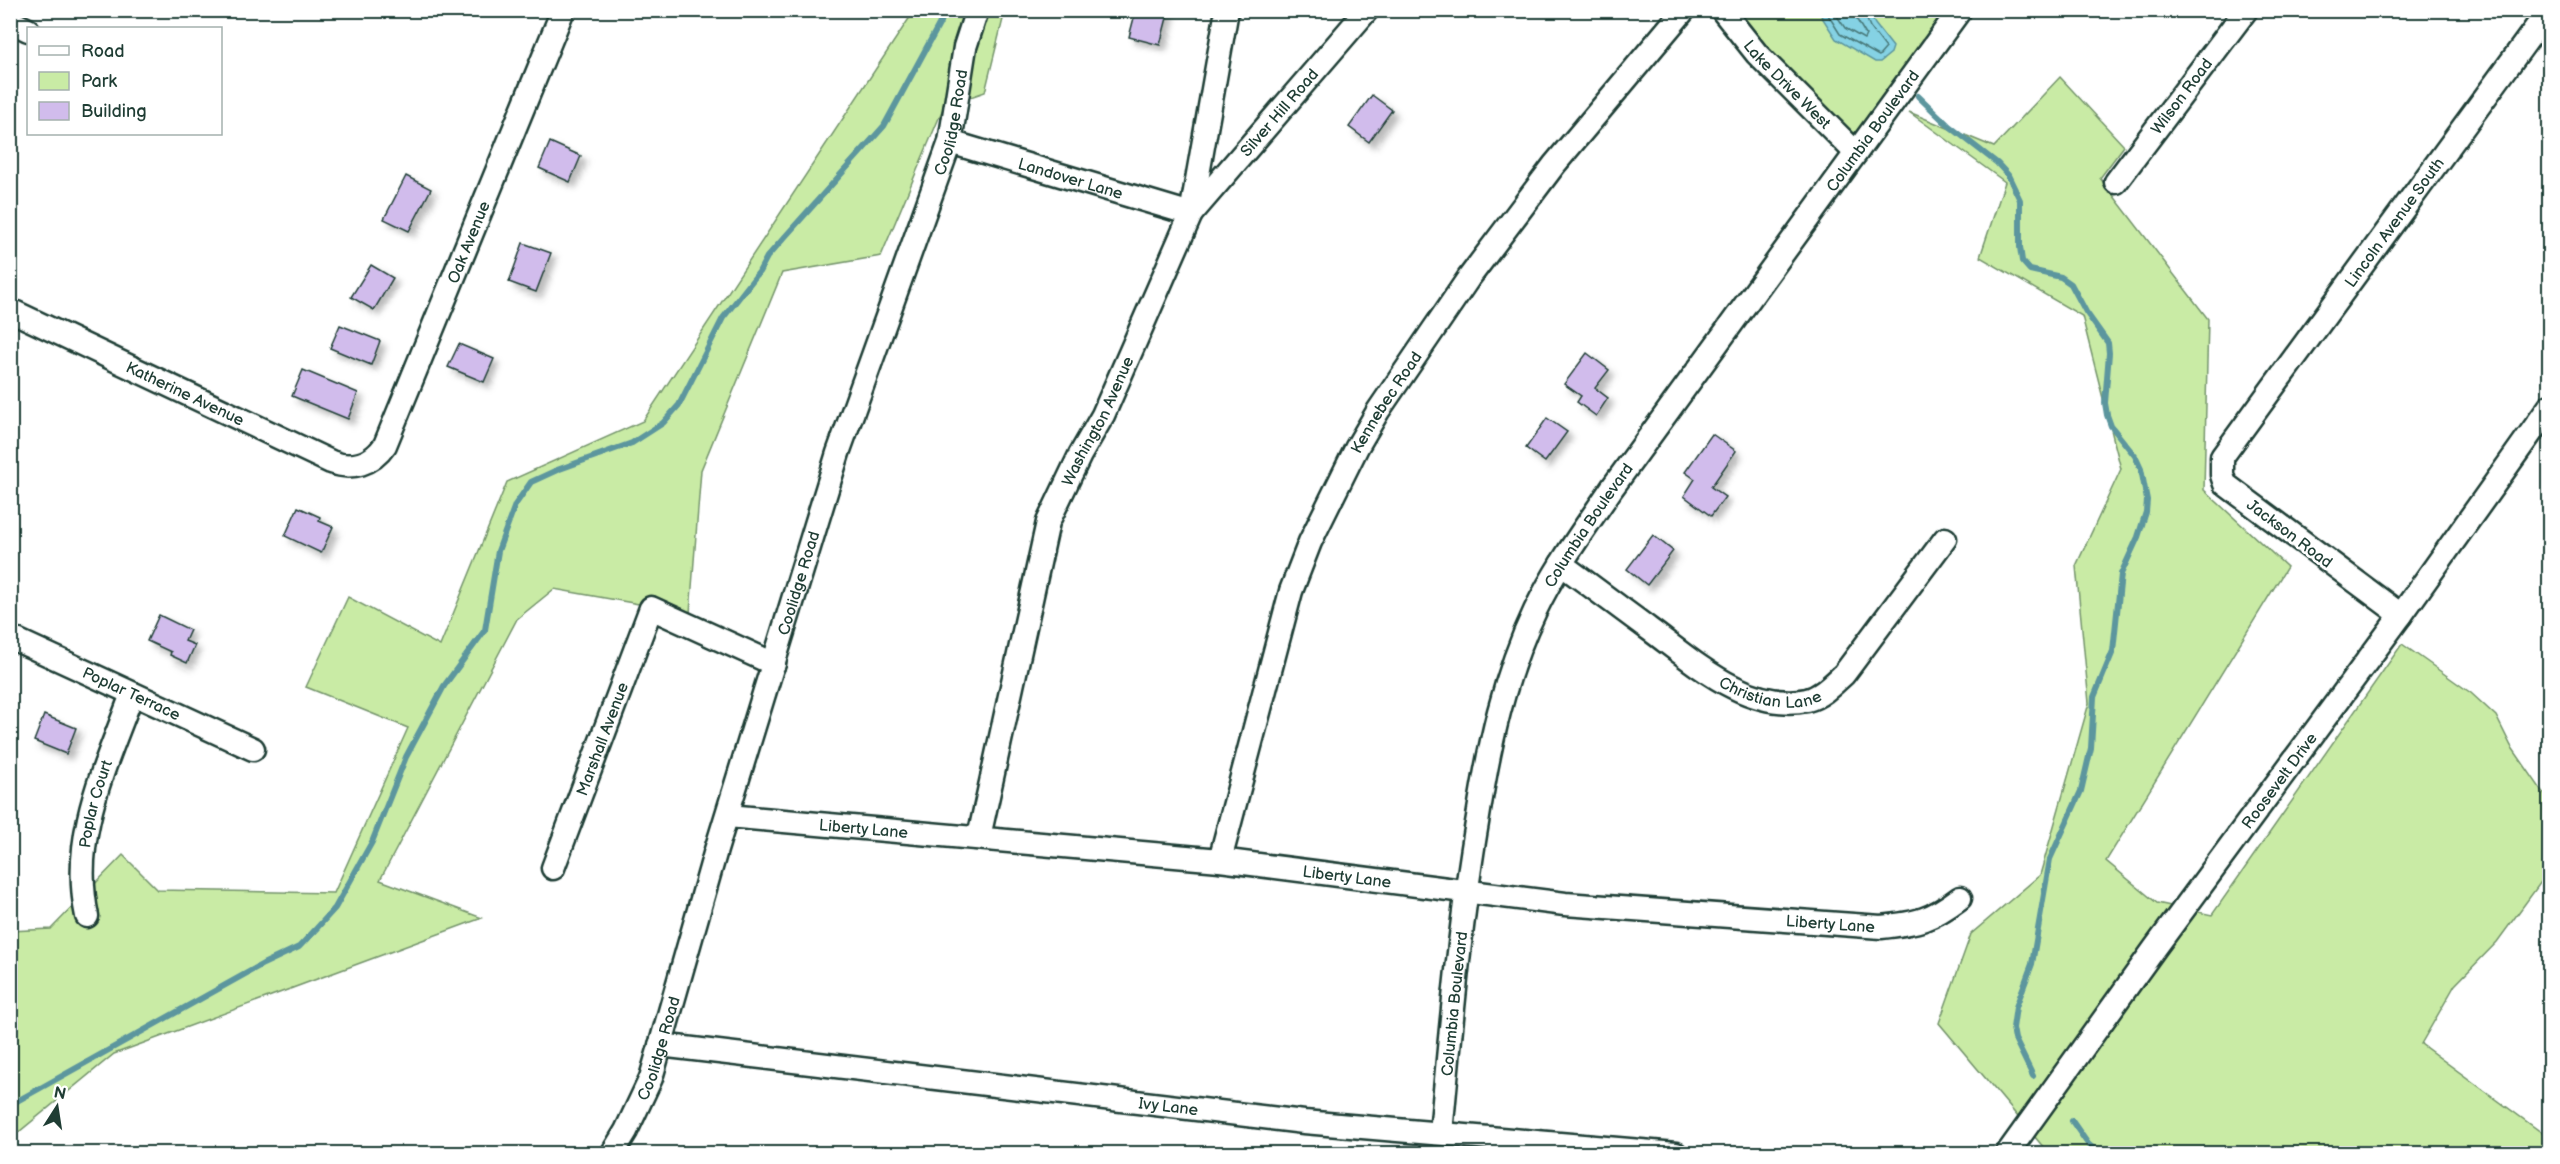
<svg xmlns="http://www.w3.org/2000/svg" width="2560" height="1164" viewBox="0 0 2560 1164" font-family="'Balsamiq Sans',sans-serif">
<defs>
<filter id="shadow"><feDropShadow dx="5.5" dy="5.5" stdDeviation="3" flood-color="#0004"/></filter>
</defs>
<rect width="100%" height="100%" fill="#fff"/>
<filter id="ink" filterUnits="userSpaceOnUse"><feTurbulence type="fractalNoise" baseFrequency=".0167" numOctaves="2"/><feDisplacementMap in="SourceGraphic" scale="12" xChannelSelector="R" yChannelSelector="G"/><feConvolveMatrix kernelMatrix="1 2 1 2 8 2 1 2 1" color-interpolation-filters="sRGB"/></filter>
<g filter="url(#ink)">
<g fill="#c9eba5" stroke="#74946c" stroke-width="1.5">
<polygon points="1940,10 1943,15 1845,148 1724,11"/>
<polygon points="914,11 1005,11 985,92 944,106 881,256 782,273 701,470 690,613 554,589 517,619 380,880 482,918 114,1054 20,1131 11,1135 10,931 51,929 123,855 158,890 334,893 408,728 306,687 348,597 440,646 507,482 643,421"/>
<polygon points="2060,77 2124,146 2100,178 2208,319 2204,490 2287,567 2106,861 2157,903 2212,915 2402,644 2471,693 2496,716 2511,746 2549,801 2549,871 2497,942 2455,985 2421,1044 2549,1138 2549,1153 2042,1153 2045,1149 1939,1023 1971,934 2040,875 2089,703 2076,566 2121,469 2082,316 1980,257 2005,182 1909,112 1994,147"/>
</g>
<polygon fill="#85d2e4" stroke="#5c969e" stroke-width="1.5" points="1818,11 1868,11 1875,24 1893,47 1891,53 1880,62 1875,62 1836,39"/>
<g fill="none" stroke-linecap="round" stroke-linejoin="round">
<g stroke="#48797a" stroke-width="1.5">
<polyline points="1825,10 1840,34 1879,56 1886,48 1870,27 1863,10"/>
<polyline points="1833,10 1845,28 1864,39 1866,35 1857,20 1855,10"/>
</g>
<g stroke="#5c969e" stroke-width="6">
<polyline points="1918,96 1948,125 1997,163 2008,175 2020,200 2020,247 2022,261 2030,270 2061,277 2071,284 2086,312 2108,343 2109,353 2105,403 2107,415 2111,426 2135,456 2141,469 2147,500 2146,512 2138,537 2121,574 2113,651 2094,697 2091,748 2081,791 2050,859 2032,964 2016,1007 2013,1028 2015,1039 2033,1076"/>
<polyline points="10,1105 263,964 299,947 316,929 335,908 372,842 406,757 444,686 485,630 498,551 515,505 531,482 557,470 632,443 663,423 679,405 723,318 759,272 767,257 884,126 947,10"/>
<polyline points="2072,1121 2088,1144 2100,1154"/>
</g>
</g>
<g fill="#d1bcec" stroke="#1f3d34" stroke-width="1.5" filter="url(#shadow)">
<polygon points="1136,10 1169,10 1160,45 1129,37"/>
<polygon points="1372,95 1392,110 1369,142 1349,127"/>
<polygon points="550,142 581,156 570,182 539,168"/>
<polygon points="406,176 431,189 409,231 384,219"/>
<polygon points="523,243 551,253 536,292 509,282"/>
<polygon points="371,265 393,278 374,310 351,297"/>
<polygon points="340,325 380,341 371,365 330,348"/>
<polygon points="459,344 494,359 484,382 448,367"/>
<polygon points="1587,353 1609,370 1595,388 1608,398 1596,416 1577,402 1581,396 1564,384"/>
<polygon points="303,370 358,393 348,419 292,396"/>
<polygon points="1547,418 1567,432 1545,462 1526,448"/>
<polygon points="1712,434 1736,451 1711,487 1725,497 1711,516 1684,496 1695,479 1685,472"/>
<polygon points="298,507 320,517 319,521 333,527 321,553 285,536"/>
<polygon points="1653,535 1673,551 1647,585 1627,569"/>
<polygon points="159,615 190,630 185,641 195,645 187,663 170,655 171,652 147,641"/>
<polygon points="44,715 76,728 66,754 34,741"/>
</g>
<g fill="none" stroke-linecap="round" stroke-linejoin="round">
<defs>
<g id="street">
<path id="s1" d="M1722 10 1757 54 1856 153"/>
<polyline points="10,21 28,30"/>
<path id="s2" d="M950 142 1191 214 1367 10"/>
<path id="s3" d="M2116 182 2246 10"/>
<path id="s4" d="M10 310 331 462C352 470 372 464 385 445L563 10"/>
<path id="s5" d="M1561 564C1590 585 1619 607 1649 629 1693 661 1747 712 1807 700 1822 696 1833 684 1844 674L1945 539"/>
<path id="s6" d="M2401 615 2225 484 2222 475V457L2549 10"/>
<path id="s7" d="M10 637 253 749"/>
<path id="s8" d="M728 816 1220 860 1565 904 1881 927C1918 923 1931 920 1960 898"/>
<path id="s9" d="M979 837 1048 522 1080 455 1103 415 1191 214 1227 10"/>
<path id="s10" d="M1220 860 1291 591 1310 542 1357 447 1378 411 1468 279 1554 165 1684 10"/>
<path id="s11" d="M553 868 651 608 774 664"/>
<path id="s12" d="M87 916C70 836 105 768 132 694"/>
<path id="s13" d="M660 1045 1304 1122 1676 1154"/>
<path id="s14" d="M1441 1133C1451 1027 1460 922 1478 817 1489 746 1504 676 1535 611 1556 567 1585 528 1612 488L1960 10"/>
<path id="s15" d="M612 1154 626 1131 651 1078 716 850 838 453 950 142 965 47 977 10"/>
<path id="s16" d="M2007 1154 2155 948 2401 615 2550 406"/>
</g>
</defs>
<use href="#street" stroke="#1f3d34" stroke-width="27"/>
<use href="#street" stroke="#fff" stroke-width="22"/>
</g>
</g>
<g text-anchor="middle" stroke-width="5" stroke-linejoin="round" paint-order="stroke">
<g font-size="16" fill="#1f3d34" stroke="#fff">
<text dy="6" stroke="none"><textPath href="#s1" startOffset="99">Lake Drive West</textPath></text>
<text dy="6" stroke="none"><textPath href="#s3" startOffset="108">Wilson Road</textPath></text>
<text dy="6" stroke="none"><textPath href="#s2" startOffset="386">Silver Hill Road</textPath></text>
<text dy="6" stroke="none"><textPath href="#s15" startOffset="1088">Coolidge Road</textPath></text>
<text dy="6" stroke="none"><textPath href="#s14" startOffset="1120">Columbia Boulevard</textPath></text>
<text dy="6" stroke="none"><textPath href="#s2" startOffset="126">Landover Lane</textPath></text>
<text dy="6" stroke="none"><textPath href="#s6" startOffset="538">Lincoln Avenue South</textPath></text>
<text dy="6" stroke="none"><textPath href="#s4" startOffset="636">Oak Avenue</textPath></text>
<text dy="6" stroke="none"><textPath href="#s4" startOffset="194">Katherine Avenue</textPath></text>
<text dy="6" stroke="none"><textPath href="#s10" startOffset="490">Kennebec Road</textPath></text>
<text dy="6" stroke="none"><textPath href="#s9" startOffset="435">Washington Avenue</textPath></text>
<text dy="6" stroke="none"><textPath href="#s14" startOffset="634">Columbia Boulevard</textPath></text>
<text transform="translate(2290 533) rotate(37)" y="6">Jackson Road</text>
<text dy="6" stroke="none"><textPath href="#s15" startOffset="602">Coolidge Road</textPath></text>
<text dy="6" stroke="none"><textPath href="#s5" startOffset="250">Christian Lane</textPath></text>
<text dy="6" stroke="none"><textPath href="#s7" startOffset="134">Poplar Terrace</textPath></text>
<text dy="6" stroke="none"><textPath href="#s11" startOffset="138">Marshall Avenue</textPath></text>
<text dy="6" stroke="none"><textPath href="#s16" startOffset="462">Roosevelt Drive</textPath></text>
<text dy="6" stroke="none"><textPath href="#s12" startOffset="114">Poplar Court</textPath></text>
<text dy="6" stroke="none"><textPath href="#s8" startOffset="136">Liberty Lane</textPath></text>
<text dy="6" stroke="none"><textPath href="#s8" startOffset="622">Liberty Lane</textPath></text>
<text dy="6" stroke="none"><textPath href="#s8" startOffset="1108">Liberty Lane</textPath></text>
<text dy="6" stroke="none"><textPath href="#s14" startOffset="130">Columbia Boulevard</textPath></text>
<text dy="6" stroke="none"><textPath href="#s15" startOffset="116">Coolidge Road</textPath></text>
<text dy="6" stroke="none"><textPath href="#s13" startOffset="512">Ivy Lane</textPath></text>
</g>
</g>
<rect width="2560" height="1164" fill="none" stroke="#fff" stroke-width="36"/>
<rect x="18" y="18" width="2524" height="1128" fill="none" stroke="#1f3d34" stroke-width="2" filter="url(#ink)"/>
<rect x="27" y="27" width="195" height="108" fill="#ffffff" stroke="#a5b1ae" stroke-width="1.5"/>
<rect x="39" y="46" width="30" height="9" fill="#ffffff" stroke="#a5b1ae" stroke-width="1.5"/>
<text x="81" y="57" font-size="18" fill="#1f3d34">Road</text>
<rect x="39" y="72" width="30" height="18" fill="#c9eba5" stroke="#a5b1ae" stroke-width="1.5"/>
<text x="81" y="87" font-size="18" fill="#1f3d34">Park</text>
<rect x="39" y="102" width="30" height="18" fill="#d1bcec" stroke="#a5b1ae" stroke-width="1.5"/>
<text x="81" y="117" font-size="18" fill="#1f3d34">Building</text>
<g transform="translate(57 1107) rotate(12)" stroke="#ffffff" stroke-width="4.5" paint-order="stroke">
<path d="M0-4.5L10 22L0 15L-10 22Z" fill="#1f3d34"/>
<text y="-9" font-size="16" font-weight="bold" text-anchor="middle" fill="#1f3d34">N</text>
</g>
</svg>
